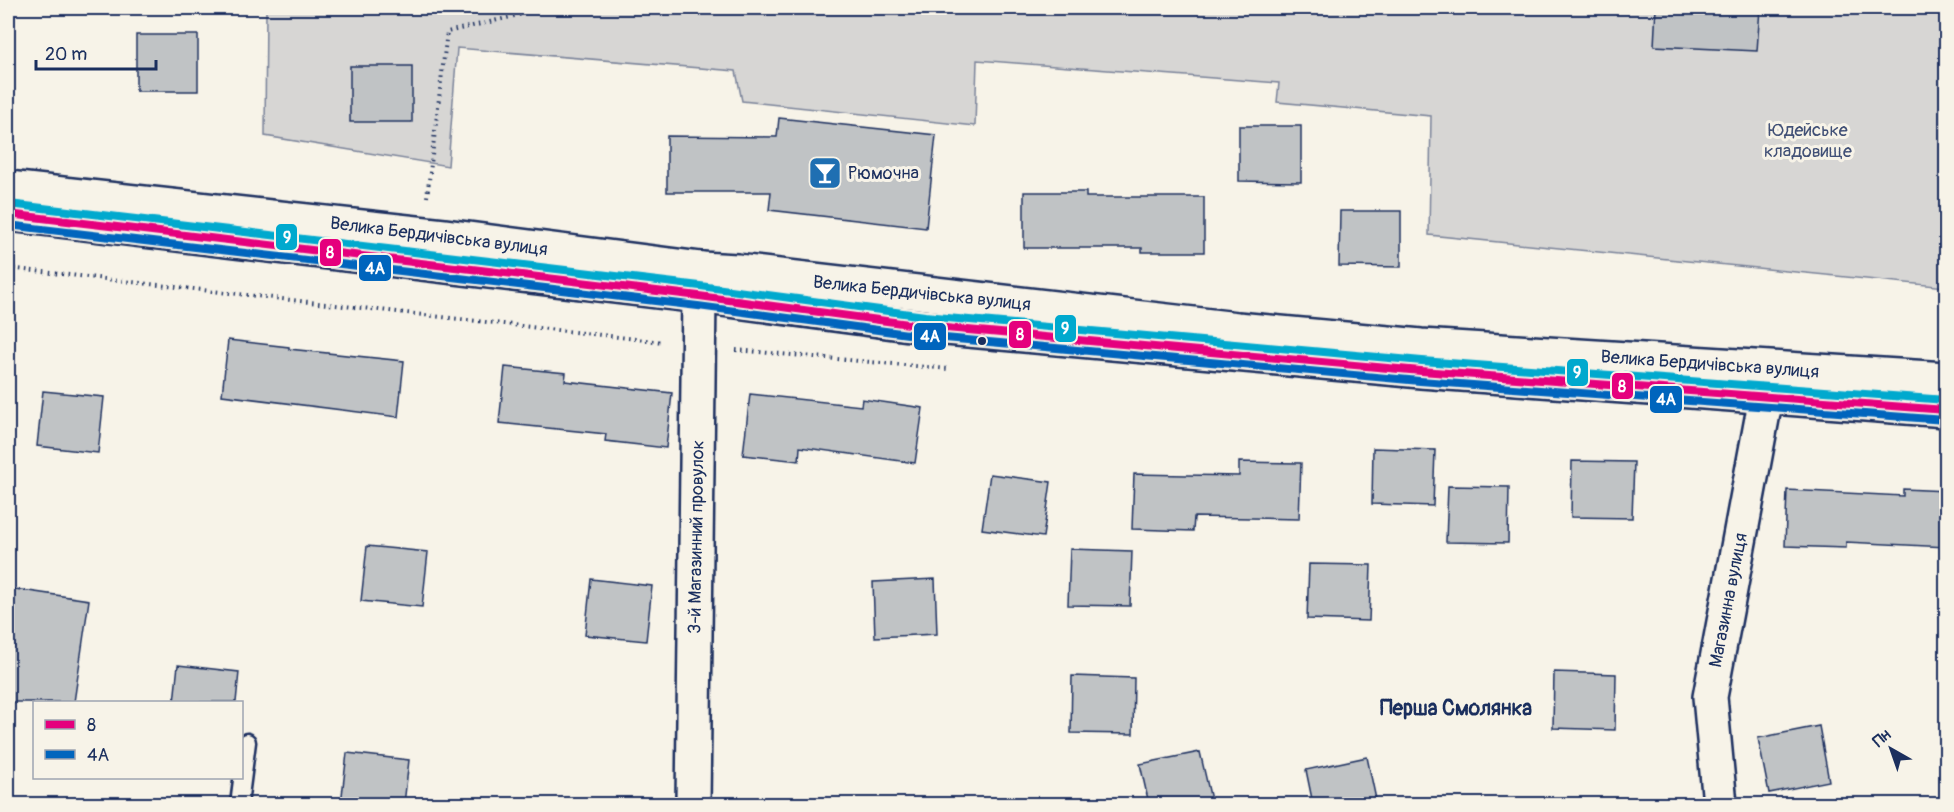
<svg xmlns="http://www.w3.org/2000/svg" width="1954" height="812" viewBox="0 0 1954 812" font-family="Pangolin,sans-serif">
<rect width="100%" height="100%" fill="#f7f3e8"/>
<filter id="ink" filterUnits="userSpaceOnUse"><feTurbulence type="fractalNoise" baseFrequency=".0167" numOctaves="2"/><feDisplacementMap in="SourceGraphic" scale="12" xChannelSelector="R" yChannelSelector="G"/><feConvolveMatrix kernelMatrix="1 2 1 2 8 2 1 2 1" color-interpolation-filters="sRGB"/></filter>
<g filter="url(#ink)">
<polygon fill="#d7d6d4" stroke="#798299" stroke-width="1.5" points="266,8 1946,8 1946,287 1429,235 1431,116 1277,102 1279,83 977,60 975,126 742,101 736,71 457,48 448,166 265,136"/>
<g fill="#c0c3c5" stroke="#1b2f5e" stroke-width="1.5">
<polygon points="1656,8 1760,8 1757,51 1654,46"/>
<rect x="136" y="35" width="62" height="56"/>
<rect x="350" y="66" width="62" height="56"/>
<polygon points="779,118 936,135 926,228 769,210 771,192 667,192 667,136 777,137"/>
<polygon points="1239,126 1301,126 1301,182 1239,181"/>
<polygon points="1024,192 1086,192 1086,197 1204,197 1204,252 1142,252 1142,248 1024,248"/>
<polygon points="1340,211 1401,211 1401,267 1339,266"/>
<polygon points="228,340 289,347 289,349 404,361 398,417 222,395"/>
<polygon points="505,367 566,373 565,381 672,393 666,448 605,441 606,434 499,423"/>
<polygon points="43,391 104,397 98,453 37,446"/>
<polygon points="750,394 861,406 862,399 923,408 915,463 800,447 799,461 743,455"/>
<polygon points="1373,448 1435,450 1433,506 1372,504"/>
<polygon points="1572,461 1634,462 1632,518 1571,517"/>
<polygon points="1239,462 1301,463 1299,519 1194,517 1193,531 1132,529 1134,474 1239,476"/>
<polygon points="990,474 1051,482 1043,537 982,529"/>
<polygon points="1448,486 1509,487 1508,543 1446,542"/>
<polygon points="1903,489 1947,491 1947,547 1846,542 1846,548 1785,546 1787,490 1903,496"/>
<polygon points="367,546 428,552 422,607 361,601"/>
<polygon points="1070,549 1132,551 1130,606 1068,605"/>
<polygon points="1309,564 1371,565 1369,621 1307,619"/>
<polygon points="591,579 652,586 646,641 585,635"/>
<polygon points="935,579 937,634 875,637 873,582"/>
<polygon points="8,588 89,600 74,702 8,702"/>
<polygon points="178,665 239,672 236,702 174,702"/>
<polygon points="1554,672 1616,674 1615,730 1553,728"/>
<polygon points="1072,676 1134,678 1133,734 1071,733"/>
<polygon points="1819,726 1829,781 1769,793 1758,738"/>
<polygon points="1200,752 1212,804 1149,804 1140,764"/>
<polygon points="347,753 409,760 404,804 341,804"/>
<polygon points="1367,757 1377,804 1313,804 1306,770"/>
</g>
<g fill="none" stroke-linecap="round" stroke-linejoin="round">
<defs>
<polyline id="service" points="239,804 247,742"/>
<g id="minor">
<polyline points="693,804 699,296 701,269"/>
<polyline points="1720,804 1710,697 1766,397"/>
</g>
<g id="secondary">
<polyline points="8,188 444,236 701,269 737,271 1237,329 1421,346 1946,379"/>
<polyline points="8,214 699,296 924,326 1421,371 1946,410"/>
</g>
</defs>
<use href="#service" stroke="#1b2f5e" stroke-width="21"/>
<use href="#minor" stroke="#1b2f5e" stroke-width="38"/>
<use href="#secondary" stroke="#1b2f5e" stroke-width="38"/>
<g stroke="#1b2f5e" stroke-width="4" stroke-dasharray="1.5 4.5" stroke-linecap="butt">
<polyline points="427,197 447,32 519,15 522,8"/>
<polyline points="8,268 663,342"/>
<polyline points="736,350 949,369"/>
</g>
<use href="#service" stroke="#f7f3e8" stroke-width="16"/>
<use href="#minor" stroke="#f7f3e8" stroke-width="33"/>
<use href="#secondary" stroke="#f7f3e8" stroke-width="33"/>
<defs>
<polyline id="bus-1" points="8,214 699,296 924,326 1421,371 1946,410"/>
<polyline id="bus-2" points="8,225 698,306 923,336 1420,381 1945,420"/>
<polyline id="bus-3" points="9,204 700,286 925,316 1422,361 1946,400"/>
</defs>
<use href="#bus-1" stroke="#f7f3e8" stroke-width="12"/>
<use href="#bus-2" stroke="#f7f3e8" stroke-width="12"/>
<use href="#bus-3" stroke="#f7f3e8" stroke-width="12"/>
<use href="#bus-1" stroke="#e5007d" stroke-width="8"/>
<use href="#bus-2" stroke="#0065bd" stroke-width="8"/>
<use href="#bus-3" stroke="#00a9ce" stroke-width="8"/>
</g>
</g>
<defs>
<symbol id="bar-square" viewBox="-11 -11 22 22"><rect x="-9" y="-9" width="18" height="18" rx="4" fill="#1f6fb2" stroke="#f7f3e8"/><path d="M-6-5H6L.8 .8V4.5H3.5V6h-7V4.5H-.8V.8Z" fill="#fff"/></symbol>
</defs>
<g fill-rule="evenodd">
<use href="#bar-square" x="806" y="154" width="38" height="38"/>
</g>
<circle fill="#1b2f5e" stroke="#f7f3e8" stroke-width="2" cx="982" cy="341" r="5"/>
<g text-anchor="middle" stroke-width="6" stroke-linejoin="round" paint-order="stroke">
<g font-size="18" fill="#415076" stroke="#f7f3e8">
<text x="1808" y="136">Юдейське<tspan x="1808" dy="21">кладовище</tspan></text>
</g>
<g font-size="18" fill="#1b2f5e" stroke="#f7f3e8" text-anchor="start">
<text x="848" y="179">Рюмочна</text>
</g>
<g font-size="18" fill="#1b2f5e" stroke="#f7f3e8">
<text transform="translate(439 236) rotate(7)" y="6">Велика Бердичівська вулиця</text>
<text transform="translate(922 293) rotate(6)" y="6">Велика Бердичівська вулиця</text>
<text transform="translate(1710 364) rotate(4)" y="6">Велика Бердичівська вулиця</text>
<text transform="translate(696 537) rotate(-89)" y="6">3-й Магазинний провулок</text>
<text transform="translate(1728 600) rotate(-79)" y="6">Магазинна вулиця</text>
</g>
<g font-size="21" font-weight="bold" fill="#1b2f5e" stroke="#f7f3e8">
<text x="1456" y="715">Перша Смолянка</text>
</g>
</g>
<g stroke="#f7f3e8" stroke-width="2">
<rect x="275" y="223" width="23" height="28" rx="6" fill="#00a9ce"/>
<rect x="319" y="238" width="23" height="29" rx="6" fill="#e5007d"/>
<rect x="358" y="254" width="34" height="28" rx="6" fill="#0065bd"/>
<rect x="1054" y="314" width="23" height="29" rx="6" fill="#00a9ce"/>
<rect x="1008" y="320" width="24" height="29" rx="6" fill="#e5007d"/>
<rect x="913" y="322" width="34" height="29" rx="6" fill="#0065bd"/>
<rect x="1566" y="358" width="23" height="29" rx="6" fill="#00a9ce"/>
<rect x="1611" y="372" width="23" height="28" rx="6" fill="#e5007d"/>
<rect x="1649" y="385" width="34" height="29" rx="6" fill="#0065bd"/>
</g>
<g font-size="16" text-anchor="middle" font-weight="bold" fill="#fff">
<text x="287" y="243">9</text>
<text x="330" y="258">8</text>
<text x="375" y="274">4А</text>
<text x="1065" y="334">9</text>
<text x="1020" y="340">8</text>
<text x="930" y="342">4А</text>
<text x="1577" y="378">9</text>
<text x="1622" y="392">8</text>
<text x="1666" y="405">4А</text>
</g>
<rect width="1954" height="812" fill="none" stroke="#f7f3e8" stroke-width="30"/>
<rect x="15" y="15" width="1924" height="782" fill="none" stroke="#1b2f5e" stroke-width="2" filter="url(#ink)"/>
<rect x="33" y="701" width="210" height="78" fill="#f7f3e8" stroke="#9fa5b1" stroke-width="1.5"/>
<rect x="45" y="720" width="30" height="9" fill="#e5007d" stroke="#9fa5b1" stroke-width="1.5"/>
<text x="87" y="731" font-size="18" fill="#1b2f5e">8</text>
<rect x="45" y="750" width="30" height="9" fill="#0065bd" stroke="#9fa5b1" stroke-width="1.5"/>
<text x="87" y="761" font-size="18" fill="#1b2f5e">4А</text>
<g transform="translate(1891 749) rotate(320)" stroke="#f7f3e8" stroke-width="4.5" paint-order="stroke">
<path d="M0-4.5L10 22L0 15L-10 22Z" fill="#1b2f5e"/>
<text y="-9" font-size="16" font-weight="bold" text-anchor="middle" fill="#1b2f5e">Пн</text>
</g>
<path d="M36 60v9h120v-9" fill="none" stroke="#1b2f5e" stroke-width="3"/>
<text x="45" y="60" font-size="18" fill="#1b2f5e" stroke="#f7f3e8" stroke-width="4.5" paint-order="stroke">20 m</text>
</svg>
